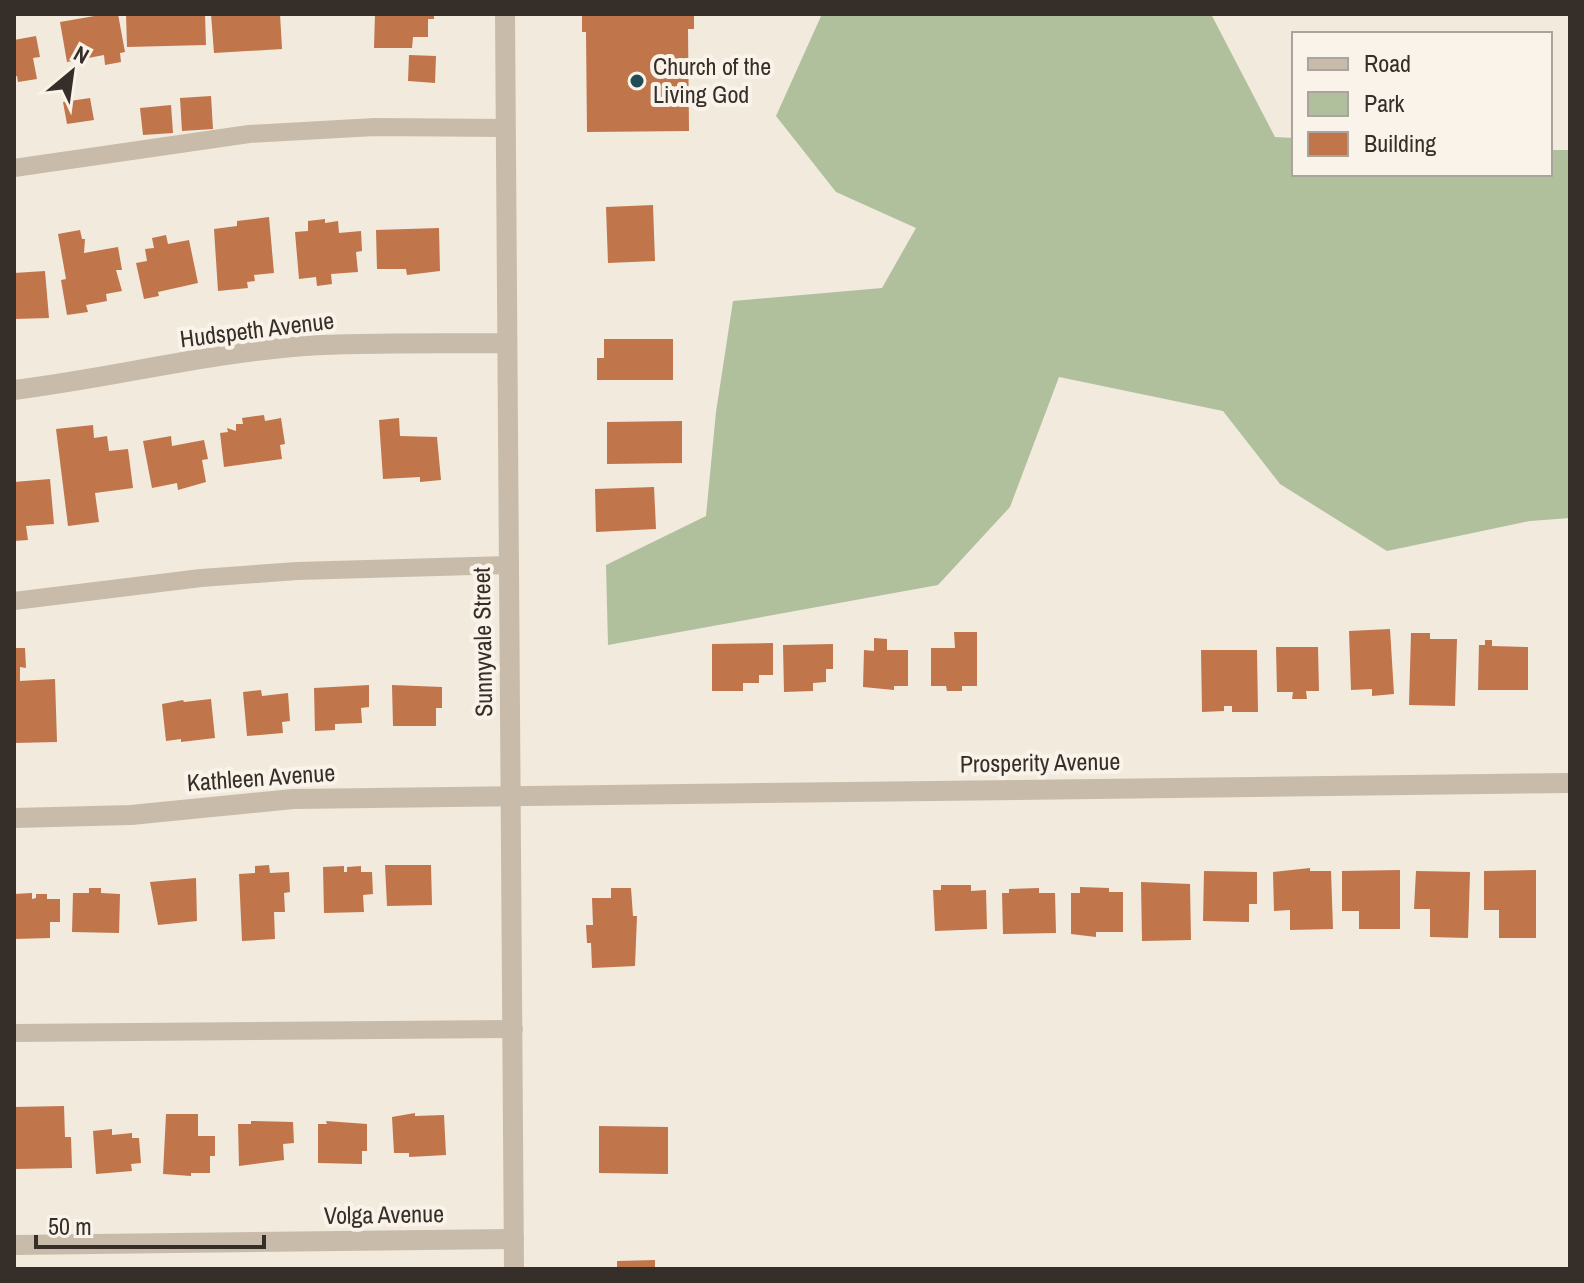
<svg xmlns="http://www.w3.org/2000/svg" width="1584" height="1283" viewBox="0 0 1584 1283" font-family="'Archivo Narrow',sans-serif">
<rect width="100%" height="100%" fill="#f1eadd"/>
<polygon fill="#b0c09d" points="822,14 1211,14 1275,137 1294,138 1294,174 1550,174 1550,150 1570,150 1570,518 1530,521 1387,551 1280,484 1223,411 1059,377 1010,507 938,585 608,645 606,565 706,516 716,412 733,301 882,288 916,228 836,192 776,116"/>
<g fill="#c1754b">
<polygon points="106,14 118,14 125,52 120,53 121,62 105,65 104,55 67,62 60,22"/>
<polygon points="126,14 205,14 206,45 127,47"/>
<polygon points="211,14 280,14 282,49 214,53"/>
<polygon points="375,14 434,14 434,19 428,19 428,37 413,37 412,48 374,48"/>
<polygon points="582,14 694,14 694,29 688,29 689,131 587,132 586,32 582,32"/>
<polygon points="36,36 40,57 33,58 37,79 18,82 17,76 14,77 14,40"/>
<polygon points="409,55 436,56 435,83 408,81"/>
<polygon points="211,96 213,129 182,131 180,98"/>
<polygon points="90,98 94,120 67,124 63,102"/>
<polygon points="171,105 173,133 143,135 140,108"/>
<polygon points="653,205 655,261 608,263 606,207"/>
<polygon points="269,217 274,273 254,275 255,281 247,282 248,288 218,291 214,229 237,226 237,221"/>
<polygon points="325,219 325,223 338,221 339,233 361,231 362,251 356,252 358,272 331,274 332,284 317,286 316,277 299,279 295,232 308,231 308,221"/>
<polygon points="439,228 440,271 407,275 406,269 377,269 376,230"/>
<polygon points="80,230 82,239 85,239 84,253 118,247 122,270 116,270 122,291 106,294 107,301 86,305 88,312 67,315 61,280 66,279 58,234"/>
<polygon points="166,235 168,244 189,240 198,283 158,292 159,296 144,299 136,263 147,261 145,249 154,248 152,238"/>
<polygon points="45,271 49,318 14,319 14,273"/>
<polygon points="604,339 673,339 673,380 597,380 597,358 604,358"/>
<polygon points="264,415 265,421 281,418 285,444 280,445 282,459 224,467 220,433 228,432 227,428 236,431 236,424 243,424 242,418"/>
<polygon points="399,418 400,436 437,437 441,480 420,482 420,477 383,479 379,420"/>
<polygon points="682,421 682,463 607,464 607,422"/>
<polygon points="93,425 94,438 107,436 109,451 128,449 133,488 95,493 99,522 68,526 56,429"/>
<polygon points="171,436 172,446 204,440 208,459 202,460 206,482 178,490 177,483 152,488 143,441"/>
<polygon points="50,479 54,524 26,526 28,540 14,541 14,482"/>
<polygon points="654,487 656,529 596,532 595,489"/>
<polygon points="1390,629 1394,694 1372,696 1372,689 1351,690 1349,631"/>
<polygon points="954,632 977,632 977,686 962,686 962,691 947,691 946,686 931,686 931,648 955,648"/>
<polygon points="1411,633 1430,633 1430,639 1457,639 1455,706 1409,705"/>
<polygon points="874,638 887,639 887,650 908,650 908,686 894,686 894,690 863,687 864,650 874,651"/>
<polygon points="1485,640 1492,640 1492,646 1528,647 1528,690 1478,690 1479,645 1485,645"/>
<polygon points="773,643 773,675 759,675 759,683 743,683 743,691 712,691 712,644"/>
<polygon points="833,644 833,669 826,669 826,682 813,683 813,691 784,692 783,645"/>
<polygon points="1276,647 1318,647 1319,691 1306,691 1307,699 1292,699 1293,692 1277,692"/>
<polygon points="14,648 25,648 26,668 20,667 20,681 55,679 57,742 14,743"/>
<polygon points="1201,650 1257,650 1258,712 1232,712 1232,706 1224,706 1224,711 1202,712"/>
<polygon points="369,685 369,707 361,708 362,723 335,724 335,730 315,731 314,688"/>
<polygon points="392,685 442,687 442,708 436,708 436,726 393,726"/>
<polygon points="261,690 262,696 288,693 290,721 282,722 283,733 247,736 243,692"/>
<polygon points="211,699 215,738 181,742 181,739 166,741 162,704 183,700 184,702"/>
<polygon points="269,865 270,873 289,872 290,892 284,893 285,912 274,912 275,939 242,941 239,874 255,873 255,866"/>
<polygon points="385,865 431,865 432,905 387,906"/>
<polygon points="344,866 344,872 347,872 347,867 361,866 361,872 372,872 373,894 363,895 364,912 324,913 323,867"/>
<polygon points="1310,868 1310,871 1331,871 1333,929 1290,930 1290,910 1274,911 1273,872"/>
<polygon points="1400,870 1400,929 1359,929 1359,911 1342,911 1342,871"/>
<polygon points="1536,870 1536,938 1499,938 1499,910 1484,910 1484,871"/>
<polygon points="1204,871 1257,872 1257,904 1249,904 1249,922 1203,921"/>
<polygon points="1416,871 1470,872 1468,938 1430,937 1430,909 1414,909"/>
<polygon points="196,878 197,921 158,925 150,882"/>
<polygon points="1141,882 1190,884 1191,940 1142,941"/>
<polygon points="941,885 971,885 971,891 986,890 987,929 935,931 933,890 941,890"/>
<polygon points="1080,887 1109,888 1109,892 1123,892 1123,932 1096,932 1096,937 1071,934 1071,893 1080,893"/>
<polygon points="89,888 101,888 101,893 120,894 119,933 72,932 73,893 89,893"/>
<polygon points="611,888 631,888 633,916 637,916 635,966 592,968 591,943 587,943 586,925 593,925 592,898 611,898"/>
<polygon points="1039,888 1039,893 1055,893 1056,933 1003,934 1002,893 1009,893 1009,889"/>
<polygon points="32,893 32,899 36,898 36,894 47,894 47,899 60,899 60,922 50,922 50,938 14,939 14,894"/>
<polygon points="64,1106 65,1137 71,1137 72,1168 14,1169 14,1107"/>
<polygon points="415,1113 415,1116 444,1115 446,1155 409,1157 409,1153 394,1153 392,1117"/>
<polygon points="166,1114 198,1114 198,1136 215,1136 215,1156 210,1156 210,1173 191,1173 191,1176 163,1174"/>
<polygon points="251,1121 293,1122 294,1143 283,1144 284,1160 239,1166 238,1124 251,1124"/>
<polygon points="326,1121 367,1124 367,1151 362,1151 362,1164 318,1163 318,1124 327,1124"/>
<polygon points="599,1126 668,1127 668,1174 599,1173"/>
<polygon points="112,1129 112,1135 132,1133 132,1138 139,1138 141,1163 131,1164 132,1171 96,1174 93,1131"/>
<polygon points="655,1260 655,1269 617,1269 617,1261"/>
</g>
<g fill="none" stroke-linecap="round" stroke-linejoin="round">
<g stroke="#c9bba9" stroke-width="18">
<polyline points="14,168 249,134 375,127 506,128"/>
<polyline points="14,601 201,578 297,571 508,565"/>
<polyline points="14,1033 514,1029"/>
</g>
<g stroke="#c9bba9" stroke-width="20">
<path d="M14 390C110 378 209 353 305 346 372 342 440 344 507 343"/>
<polyline points="14,818 131,815 293,799 1570,783"/>
<polyline points="14,1245 514,1239"/>
</g>
<polyline stroke="#c9bba9" stroke-width="20" points="505,14 514,1269"/>
</g>
<circle fill="#204d56" stroke="#f9f3e9" stroke-width="3" cx="637" cy="81" r="8"/>
<g text-anchor="middle" stroke-width="8" stroke-linejoin="round" paint-order="stroke">
<g font-size="24" fill="#362e29" stroke="#f9f3e9" text-anchor="start">
<text x="653" y="75">Church of the<tspan x="653" dy="28">Living God</tspan></text>
</g>
<g font-size="24" fill="#362e29" stroke="#f9f3e9">
<text transform="translate(257 330) rotate(-7)" y="8">Hudspeth Avenue</text>
<text transform="translate(483 642) rotate(-91)" y="8">Sunnyvale Street</text>
<text transform="translate(1040 763) rotate(-1)" y="8">Prosperity Avenue</text>
<text transform="translate(261 778) rotate(-4)" y="8">Kathleen Avenue</text>
<text transform="translate(384 1215) rotate(-1)" y="8">Volga Avenue</text>
</g>
</g>
<rect width="1584" height="1283" fill="none" stroke="#362e29" stroke-width="32"/>
<rect x="1292" y="32" width="260" height="144" fill="#f9f3e9" stroke="#aba49c" stroke-width="2"/>
<rect x="1308" y="58" width="40" height="12" fill="#c9bba9" stroke="#aba49c" stroke-width="2"/>
<text x="1364" y="72" font-size="24" fill="#362e29">Road</text>
<rect x="1308" y="92" width="40" height="24" fill="#b0c09d" stroke="#aba49c" stroke-width="2"/>
<text x="1364" y="112" font-size="24" fill="#362e29">Park</text>
<rect x="1308" y="132" width="40" height="24" fill="#c1754b" stroke="#aba49c" stroke-width="2"/>
<text x="1364" y="152" font-size="24" fill="#362e29">Building</text>
<g transform="translate(72 72) rotate(29)" stroke="#f9f3e9" stroke-width="6" paint-order="stroke">
<path d="M0-6L14 30L0 20L-14 30Z" fill="#362e29"/>
<text y="-12" font-size="22" font-weight="bold" text-anchor="middle" fill="#362e29">N</text>
</g>
<path d="M36 1235v12h228v-12" fill="none" stroke="#362e29" stroke-width="4"/>
<text x="48" y="1235" font-size="24" fill="#362e29" stroke="#f9f3e9" stroke-width="6" paint-order="stroke">50 m</text>
</svg>
